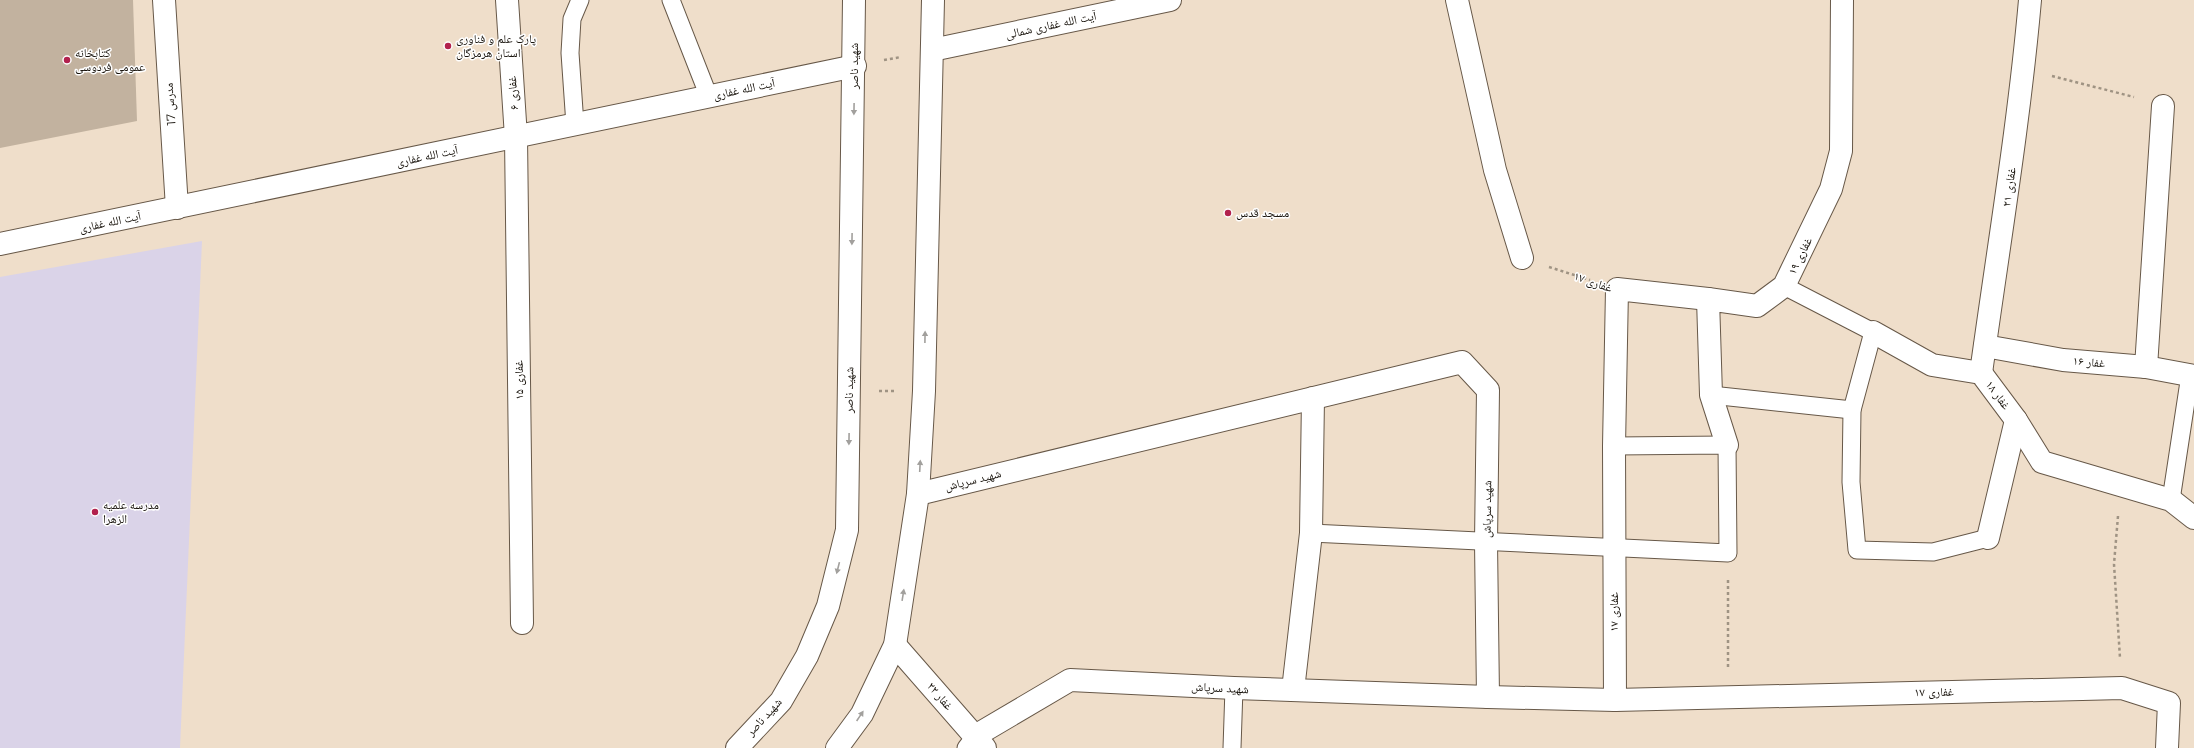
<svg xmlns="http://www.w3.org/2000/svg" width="2194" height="748" viewBox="0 0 2194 748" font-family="Montserrat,'Noto Naskh Arabic',sans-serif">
<rect width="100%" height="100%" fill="#efdeca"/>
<polygon fill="#dad3e8" points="202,241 180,748 0,748 0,277"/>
<polygon fill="#c2b29f" points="0,0 133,0 137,121 0,148"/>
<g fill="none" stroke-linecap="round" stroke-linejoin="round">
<defs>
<g id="lane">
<polyline points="671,0 709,97"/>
<polyline points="575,125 570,53 572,19 580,0"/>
<polyline points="1784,286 1873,332 1852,410 1851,482 1857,550 1933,552 1988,538"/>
<polyline points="1711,395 1852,410"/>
<polyline points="2171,500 2190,375"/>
<polyline points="1311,533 1728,553 1727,445 1614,446"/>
<polyline points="966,748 975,736"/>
<polyline points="1232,748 1234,688"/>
</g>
<g id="street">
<polyline points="164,0 177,208"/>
<polyline points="507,0 516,137 522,623"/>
<polyline points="1457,0 1495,170 1522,258"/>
<polyline points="1708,299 1617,289 1614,446 1615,700 2122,688 2169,703 2167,748"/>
<polyline points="1873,332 1932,365 1981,373 2016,420 2042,462 2171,500 2194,518"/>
<polyline points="1985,346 2063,360 2146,367 2194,376"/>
<polyline points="2146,367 2163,106"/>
<path d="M1981 373C1998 249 2019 125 2030 0"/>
<polyline points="1727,445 1711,395 1708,299 1757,306 1784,286 1831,189 1841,151 1842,0"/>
<polyline points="918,494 1462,362 1488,390 1486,542 1488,697 1234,688 1070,680 975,736"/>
<polyline points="1988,538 2016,420"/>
<polyline points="895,645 985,748"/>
<polyline points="1293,690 1311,533 1313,398"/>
<polyline points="1488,697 1615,700"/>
</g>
<g id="secondary">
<polyline points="932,50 1170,0"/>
<polyline points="0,244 855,66"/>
<polyline points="737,748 781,701 807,656 828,606 847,530 854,0"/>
<polyline points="837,748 862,714 895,645 918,494 924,391 933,0"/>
</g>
</defs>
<use href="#lane" stroke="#675848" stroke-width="19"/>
<use href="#street" stroke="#675848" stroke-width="24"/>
<use href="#secondary" stroke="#675848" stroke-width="24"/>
<g stroke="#9f9383" stroke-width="2.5" stroke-dasharray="3 3" stroke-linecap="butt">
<polyline points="884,60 901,57"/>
<polyline points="2052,76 2134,97"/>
<polyline points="1549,267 1590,280"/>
<polyline points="879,391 894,391"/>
<polyline points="2118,516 2114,564 2120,658"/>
<polyline points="1728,667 1728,580"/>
</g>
<use href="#lane" stroke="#fff" stroke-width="17"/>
<use href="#street" stroke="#fff" stroke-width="22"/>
<use href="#secondary" stroke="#fff" stroke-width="22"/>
</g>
<defs><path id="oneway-solid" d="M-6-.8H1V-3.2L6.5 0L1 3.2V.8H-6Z"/></defs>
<g fill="#a2a09d">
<use href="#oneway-solid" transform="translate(854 109) rotate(91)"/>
<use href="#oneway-solid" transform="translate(852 239) rotate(91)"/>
<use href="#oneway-solid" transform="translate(925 337) rotate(-89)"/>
<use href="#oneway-solid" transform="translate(849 439) rotate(91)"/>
<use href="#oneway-solid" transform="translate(920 466) rotate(-87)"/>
<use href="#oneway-solid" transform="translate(838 568) rotate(104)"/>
<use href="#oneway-solid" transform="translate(903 595) rotate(-81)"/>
<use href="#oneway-solid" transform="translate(860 716) rotate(-56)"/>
</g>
<g fill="#b2214d" stroke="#fff" stroke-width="1.5">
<circle cx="448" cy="46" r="4"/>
<circle cx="67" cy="60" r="4"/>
<circle cx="1228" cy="213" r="4"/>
<circle cx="95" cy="512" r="4"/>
</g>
<g text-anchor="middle" stroke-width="3" stroke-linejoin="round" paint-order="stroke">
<g font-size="12" fill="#17120b" stroke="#fff">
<text transform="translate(1051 25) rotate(-12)" y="4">آیت الله غفاری شمالی</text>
<text transform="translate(854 66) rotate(-90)" y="4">شهید ناصر</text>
<text transform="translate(744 89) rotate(-12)" y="4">آیت الله غفاری</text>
<text transform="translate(513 93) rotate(-94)" y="4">غفاری ۶</text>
<text transform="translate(170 104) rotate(-94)" y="4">مدرس 17</text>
<text transform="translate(427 156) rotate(-12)" y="4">آیت الله غفاری</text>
<text transform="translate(2009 187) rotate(-82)" y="4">غفاری ۲۱</text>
<text transform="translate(110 222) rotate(-12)" y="4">آیت الله غفاری</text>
<text transform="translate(1800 256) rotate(-64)" y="4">غفاری ۱۹</text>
<text transform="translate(1593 282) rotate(19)" y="4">غفاری ۱۷</text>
<text transform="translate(2089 362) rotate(5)" y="4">غفار ۱۶</text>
<text transform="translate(519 380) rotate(-91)" y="4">غفاری ۱۵</text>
<text transform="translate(849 390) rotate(-89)" y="4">شهید ناصر</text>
<text transform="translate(1998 395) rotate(53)" y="4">غفار ۱۸</text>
<text transform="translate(973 480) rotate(-14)" y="4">شهید سرپاش</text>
<text transform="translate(1487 509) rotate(-89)" y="4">شهید سرپاش</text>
<text transform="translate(1614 612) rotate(-90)" y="4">غفاری ۱۷</text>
<text transform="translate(1220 688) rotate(3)" y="4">شهید سرپاش</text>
<text transform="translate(1934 692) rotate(-1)" y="4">غفاری ۱۷</text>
<text transform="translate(940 696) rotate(49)" y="4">غفار ۲۲</text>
<text transform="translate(764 717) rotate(-48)" y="4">شهید ناصر</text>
</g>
<g font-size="12" fill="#17120b" stroke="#fff" text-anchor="start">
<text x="456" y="43">پارک علم و فناوری<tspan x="456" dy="14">استان هرمزگان</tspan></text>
<text x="75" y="57">کتابخانه<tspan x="75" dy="14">عمومی فردوسی</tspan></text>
<text x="1236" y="217">مسجد قدس</text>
<text x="103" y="509">مدرسه علمیه<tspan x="103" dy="14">الزهرا</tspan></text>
</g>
</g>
</svg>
